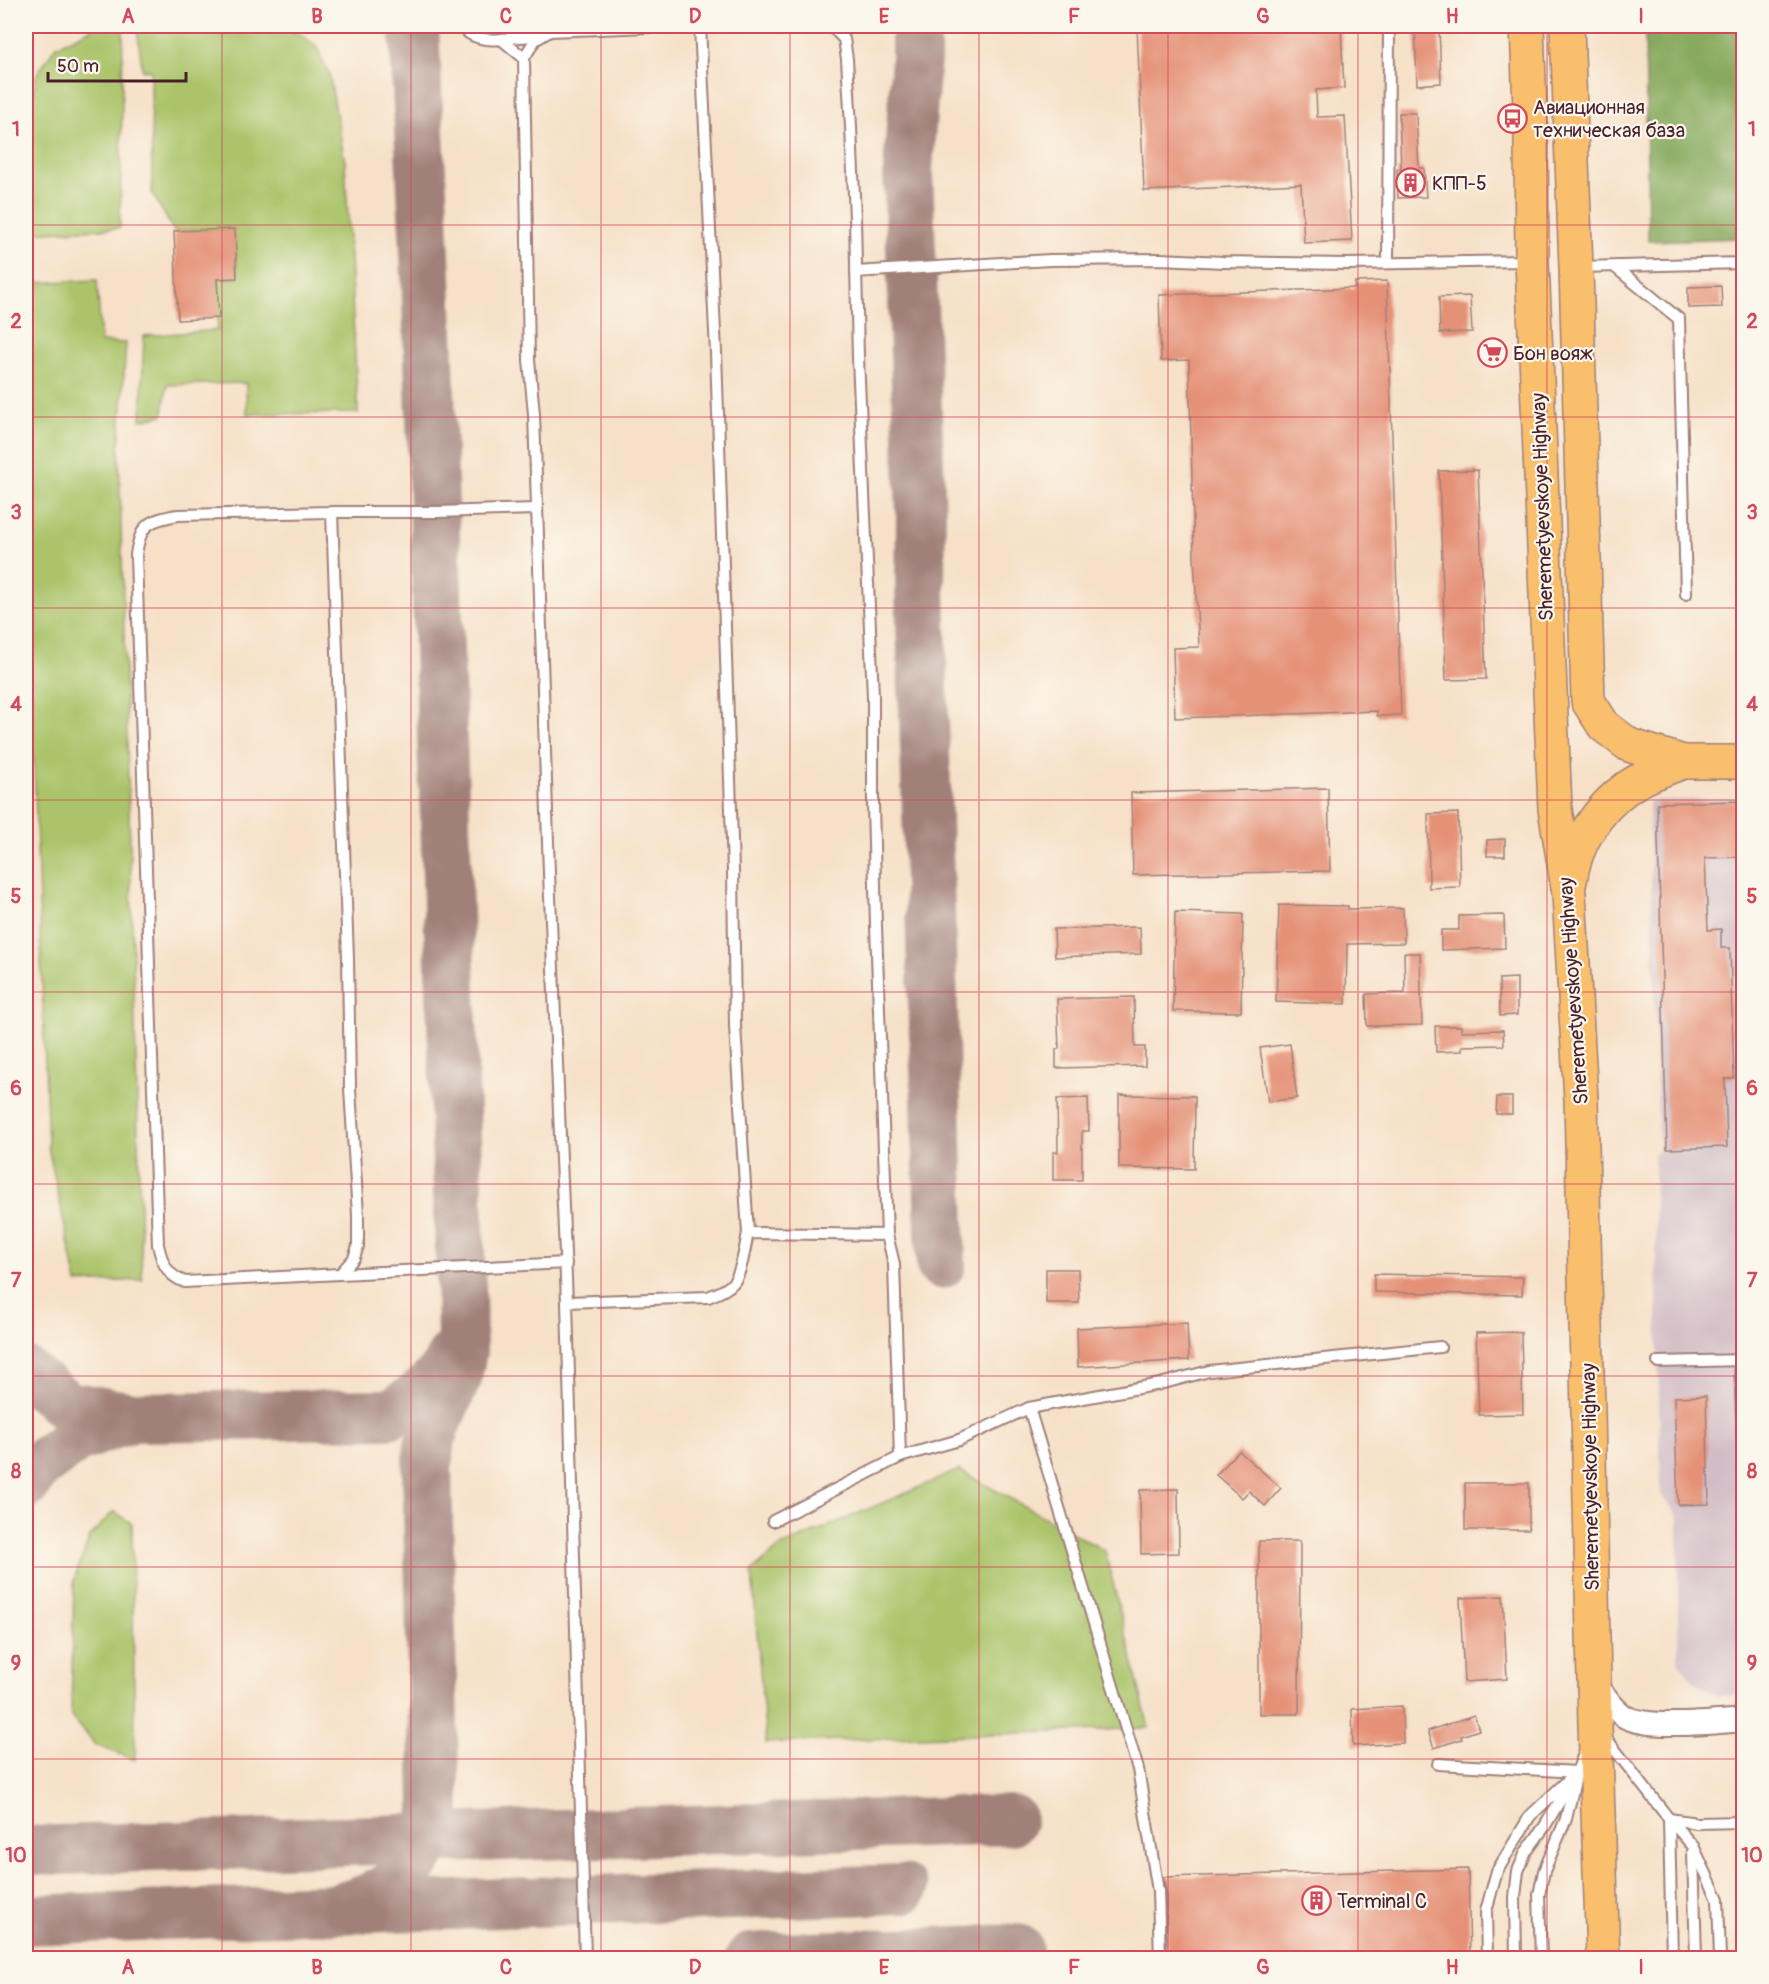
<svg xmlns="http://www.w3.org/2000/svg" width="1769" height="1984" viewBox="0 0 1769 1984" font-family="Pangolin,sans-serif">
<rect width="100%" height="100%" fill="#fbf7ec"/>
<filter id="ink" filterUnits="userSpaceOnUse"><feTurbulence type="fractalNoise" baseFrequency=".0167" numOctaves="2"/><feDisplacementMap in="SourceGraphic" scale="12" xChannelSelector="R" yChannelSelector="G"/><feConvolveMatrix kernelMatrix="1 2 1 2 8 2 1 2 1" color-interpolation-filters="sRGB"/></filter>
<filter id="wash" filterUnits="userSpaceOnUse"><feTurbulence type="fractalNoise" baseFrequency=".008" numOctaves="4" result="noise"/><feDisplacementMap in="SourceGraphic" scale="24" xChannelSelector="R" yChannelSelector="G"/><feGaussianBlur stdDeviation="1.35" result="paint"/><feColorMatrix in="noise" values="0 0 0 0 0 0 0 0 0 0 0 0 0 0 0 0 0 1.4 0 .05"/><feComposite in="paint" operator="in"/></filter>
<g filter="url(#wash)">
<rect width="100%" height="100%" fill="#f6e0c7"/>
<polygon fill="#d2bdc6" points="1743,798 1743,1694 1718,1696 1693,1681 1678,1661 1678,1516 1661,1495 1654,1153 1659,1152 1649,803 1657,800"/>
<g fill="#abc46a" stroke="#7a724a" stroke-width="1.5">
<polygon points="97,26 123,26 120,228 26,233 26,148 36,76 55,47"/>
<polygon points="137,26 276,26 300,34 316,46 329,73 345,162 358,413 247,414 246,383 167,385 163,415 141,420 144,336 218,330 217,279 237,278 234,229 174,231 152,193 151,70 142,70"/>
<polygon points="97,280 101,342 126,343 119,451 142,1280 77,1283 48,1147 26,546 26,283"/>
<polygon points="959,1470 1105,1551 1149,1728 766,1743 752,1571 780,1547"/>
<polygon points="114,1511 132,1524 135,1760 96,1745 71,1716 74,1580 90,1536"/>
</g>
<polygon fill="#88aa5e" stroke="#696444" stroke-width="1.5" points="1645,26 1743,26 1743,238 1648,241"/>
<g fill="none" stroke-linecap="round" stroke-linejoin="round">
<g stroke="#a08079" stroke-width="50">
<polyline points="916,26 916,58 908,169 921,516 920,590 941,1264"/>
<path d="M26 1372 67 1406 133 1417 389 1414C416 1400 439 1383 452 1355"/>
<polyline points="26,1484 38,1466 77,1438 133,1417"/>
<polyline points="26,1851 1012,1820"/>
<path d="M333 1909C377 1899 411 1881 429 1837 433 1829 434 1818 435 1810L427 1469 429 1445 436 1423 457 1377 462 1352 461 1281 426 275 414 26"/>
<polyline points="26,1920 903,1889"/>
<polyline points="750,1958 1018,1949"/>
</g>
</g>
<g id="blocks">
<g fill="#e59177">
<polygon points="1137,26 1341,26 1344,88 1316,90 1317,117 1345,116 1352,241 1304,243 1301,184 1144,191"/>
<polygon points="1439,26 1441,83 1417,85 1415,27"/>
<polygon points="1399,113 1416,113 1419,168 1424,168 1426,197 1398,198 1397,169 1401,169"/>
<polygon points="235,229 237,278 217,279 219,318 178,320 174,231"/>
<polygon points="1387,281 1401,715 1377,716 1377,711 1175,718 1173,648 1199,647 1194,558 1189,360 1161,361 1159,295 1355,288 1355,282"/>
<polygon points="1721,286 1722,307 1688,308 1688,287"/>
<polygon points="1470,296 1472,332 1440,333 1439,297"/>
<polygon points="1484,344 1500,344 1501,362 1484,362"/>
<polygon points="1478,470 1486,679 1446,680 1439,471"/>
<polygon points="1328,788 1330,871 1133,875 1131,793"/>
<polygon points="1743,801 1743,857 1705,858 1708,930 1721,929 1721,948 1730,948 1734,1078 1725,1079 1727,1147 1667,1149 1657,803"/>
<polygon points="1458,813 1460,887 1429,888 1428,814"/>
<polygon points="1505,839 1505,856 1487,856 1487,840"/>
<polygon points="1279,905 1348,906 1348,909 1403,908 1404,943 1347,944 1346,1004 1276,1002"/>
<polygon points="1175,912 1243,914 1241,1012 1173,1011"/>
<polygon points="1504,915 1505,948 1441,950 1441,930 1459,930 1459,916"/>
<polygon points="1140,927 1141,954 1055,957 1054,929"/>
<polygon points="1404,953 1420,953 1422,1025 1367,1026 1366,994 1405,993"/>
<polygon points="1517,978 1517,1015 1500,1016 1499,979"/>
<polygon points="1134,997 1135,1047 1145,1047 1145,1066 1056,1068 1056,1049 1059,1049 1057,999"/>
<polygon points="1435,1026 1461,1026 1461,1031 1503,1030 1504,1045 1462,1046 1462,1051 1436,1052"/>
<polygon points="1290,1044 1297,1098 1268,1102 1260,1048"/>
<polygon points="1119,1095 1195,1096 1194,1169 1119,1168"/>
<polygon points="1497,1097 1512,1097 1512,1114 1496,1114"/>
<polygon points="1088,1098 1089,1131 1082,1131 1082,1180 1053,1180 1053,1152 1058,1152 1057,1099"/>
<polygon points="1046,1269 1078,1269 1079,1303 1046,1303"/>
<polygon points="1374,1274 1523,1277 1522,1295 1374,1292"/>
<polygon points="1187,1323 1189,1360 1078,1367 1077,1328"/>
<polygon points="1521,1332 1523,1414 1479,1415 1476,1333"/>
<polygon points="1706,1396 1709,1504 1678,1505 1674,1397"/>
<polygon points="1239,1451 1281,1488 1265,1506 1249,1491 1242,1498 1216,1475"/>
<rect x="1465" y="1483" width="64" height="47"/>
<polygon points="1178,1489 1179,1553 1141,1554 1140,1490"/>
<polygon points="1259,1541 1300,1541 1299,1714 1259,1714"/>
<polygon points="1503,1596 1507,1679 1464,1682 1460,1598"/>
<polygon points="1402,1706 1403,1743 1353,1746 1352,1709"/>
<polygon points="1474,1715 1479,1730 1461,1736 1462,1739 1434,1748 1428,1731"/>
<polygon points="1468,1869 1470,1959 1167,1959 1166,1891 1163,1877"/>
</g>
</g>
</g>
<g filter="url(#ink)">
<use href="#blocks" fill-opacity="0" stroke="#a08079" stroke-width="1.5"/>
<g fill="none" stroke-linecap="round" stroke-linejoin="round">
<defs>
<g id="lane">
<path d="M462 26C469 38 487 41 501 39L524 58"/>
<polyline points="700,26 716,352 733,871 735,1026 748,1233"/>
<polyline points="828,26 835,30 844,39 847,59 851,127 855,218 858,358 873,696 873,803 876,926 887,1235"/>
<polyline points="501,39 541,35"/>
<polyline points="1388,263 1389,26"/>
<polyline points="1579,267 1744,263"/>
<polyline points="1615,267 1679,319 1686,594"/>
<polyline points="856,272 1050,260 1161,259 1223,262 1349,264 1527,261"/>
<path d="M332 512 178 515C149 520 140 524 136 555L158 1245C162 1262 167 1276 185 1282L340 1274 354 1258 358 1246V1215L350 1089 348 958 332 512H438L537 509"/>
<polyline points="340,1274 566,1263"/>
<polyline points="567,1302 549,873 534,414 529,360 524,58 535,40 550,31 673,26"/>
<polyline points="1740,1360 1744,1476"/>
<polyline points="1658,1362 1744,1360"/>
<polyline points="1029,1408 1138,1769 1158,1891 1160,1958"/>
<polyline points="900,1457 959,1440 1029,1408 1160,1384 1209,1371 1440,1347"/>
<polyline points="1605,1737 1669,1819 1693,1846 1718,1899 1720,1958"/>
<polyline points="1438,1764 1577,1772"/>
<polyline points="1693,1852 1696,1958"/>
<path d="M585 1958 567 1302 708 1297C716 1294 727 1290 733 1283 742 1273 745 1246 748 1233L887 1235 894 1264 900 1457 773 1521"/>
<polyline points="1487,1958 1486,1911 1497,1871 1530,1816 1577,1772"/>
<polyline points="1516,1958 1515,1897 1518,1871 1526,1852 1545,1826 1571,1782"/>
<polyline points="1541,1958 1539,1895 1544,1871 1566,1819 1577,1772 1585,1751"/>
<polyline points="1672,1958 1669,1819 1697,1823 1744,1822"/>
</g>
<path id="street" d="M1594 1680C1602 1693 1611 1707 1624 1716 1646 1730 1716 1722 1744 1720"/>
<g id="primary">
<polyline points="1527,26 1531,137 1532,261 1555,809 1569,894 1581,1099 1595,1725 1603,1958"/>
<polyline points="1567,26 1576,268 1588,701 1604,726 1629,745 1683,762 1744,762"/>
<path d="M1570 881C1575 844 1597 809 1628 787 1644 776 1664 769 1683 762"/>
</g>
</defs>
<use href="#lane" stroke="#a08079" stroke-width="14"/>
<use href="#street" stroke="#a08079" stroke-width="26"/>
<use href="#primary" stroke="#a08079" stroke-width="36"/>
<use href="#lane" stroke="#fff" stroke-width="10"/>
<use href="#street" stroke="#fff" stroke-width="22"/>
<use href="#primary" stroke="#f9bf6d" stroke-width="33"/>
</g>
</g>
<path fill="none" stroke="#d1495b" stroke-width="1.5" stroke-opacity="0.55" d="M222 26V1958M411 26V1958M601 26V1958M790 26V1958M979 26V1958M1168 26V1958M1358 26V1958M1547 26V1958M26 225H1744M26 417H1744M26 608H1744M26 800H1744M26 992H1744M26 1184H1744M26 1376H1744M26 1567H1744M26 1759H1744"/>
<defs>
<symbol id="bus-ring" viewBox="-11 -11 22 22"><circle r="9.5" fill="#fbf7ec" stroke="#d1495b" stroke-width="1.5"/><path d="M-5-6H5V4H4V6H2V4H-2V6H-4V4H-5ZM-3.5-4V0h7V-4ZM-3.5 1.2v1.5H-2V1.2ZM2 1.2v1.5H3.5V1.2Z" fill="#d1495b"/></symbol>
<symbol id="building-ring" viewBox="-11 -11 22 22"><circle r="9.5" fill="#fbf7ec" stroke="#d1495b" stroke-width="1.5"/><path d="M-4-6H4V6H1V3H-1V6H-4ZM-2.5-4.3h1.7v1.8h-1.7ZM.8-4.3h1.7v1.8H.8ZM-2.5-1h1.7V.8h-1.7ZM.8-1h1.7V.8H.8Z" fill="#d1495b"/></symbol>
<symbol id="supermarket-ring" viewBox="-11 -11 22 22"><circle r="9.5" fill="#fbf7ec" stroke="#d1495b" stroke-width="1.5"/><path d="M-6-5.5h2.5l.6 2H6L4.5 2H-2.5L-4.4-4H-6ZM-1.5 3.2a1.3 1.3 0 1 0 .1 0ZM3 3.2a1.3 1.3 0 1 0 .1 0Z" fill="#d1495b"/></symbol>
</defs>
<g fill-rule="evenodd">
<use href="#bus-ring" x="1496" y="102" width="33" height="33"/>
<use href="#building-ring" x="1394" y="166" width="33" height="33"/>
<use href="#supermarket-ring" x="1476" y="336" width="33" height="33"/>
<use href="#building-ring" x="1300" y="1884" width="33" height="33"/>
</g>
<g text-anchor="middle" stroke-width="4.5" stroke-linejoin="round" paint-order="stroke">
<g font-size="20" fill="#4a1f2b" stroke="#fbf7ec" text-anchor="start">
<text x="1533" y="114">Авиационная<tspan x="1533" dy="23">техническая база</tspan></text>
<text x="1432" y="190">КПП-5</text>
<text x="1513" y="360">Бон вояж</text>
<text x="1337" y="1908">Terminal C</text>
</g>
<g font-size="20" fill="#4a1f2b" stroke="#fbf7ec">
<text transform="translate(1542 507) rotate(-92)" y="7">Sheremetyevskoye Highway</text>
<text transform="translate(1573 991) rotate(-94)" y="7">Sheremetyevskoye Highway</text>
<text transform="translate(1590 1477) rotate(-91)" y="7">Sheremetyevskoye Highway</text>
</g>
</g>
<rect width="1769" height="1984" fill="none" stroke="#fbf7ec" stroke-width="66"/>
<path d="M48 72v9h138v-9" fill="none" stroke="#4a1f2b" stroke-width="3"/>
<text x="57" y="72" font-size="18" fill="#4a1f2b" stroke="#fbf7ec" stroke-width="4.5" paint-order="stroke">50 m</text>
<rect x="33" y="33" width="1703" height="1918" fill="none" stroke="#d1495b" stroke-width="2"/>
<g font-size="20" text-anchor="middle" font-weight="bold" fill="#d1495b">
<text x="128" y="23">A</text>
<text x="317" y="23">B</text>
<text x="506" y="23">C</text>
<text x="695" y="23">D</text>
<text x="884" y="23">E</text>
<text x="1074" y="23">F</text>
<text x="1263" y="23">G</text>
<text x="1452" y="23">H</text>
<text x="1641" y="23">I</text>
<text x="16" y="136">1</text>
<text x="1752" y="136">1</text>
<text x="16" y="328">2</text>
<text x="1752" y="328">2</text>
<text x="16" y="519">3</text>
<text x="1752" y="519">3</text>
<text x="16" y="711">4</text>
<text x="1752" y="711">4</text>
<text x="16" y="903">5</text>
<text x="1752" y="903">5</text>
<text x="16" y="1095">6</text>
<text x="1752" y="1095">6</text>
<text x="16" y="1287">7</text>
<text x="1752" y="1287">7</text>
<text x="16" y="1478">8</text>
<text x="1752" y="1478">8</text>
<text x="16" y="1670">9</text>
<text x="1752" y="1670">9</text>
<text x="16" y="1862">10</text>
<text x="1752" y="1862">10</text>
<text x="128" y="1974">A</text>
<text x="317" y="1974">B</text>
<text x="506" y="1974">C</text>
<text x="695" y="1974">D</text>
<text x="884" y="1974">E</text>
<text x="1074" y="1974">F</text>
<text x="1263" y="1974">G</text>
<text x="1452" y="1974">H</text>
<text x="1641" y="1974">I</text>
</g>
</svg>
